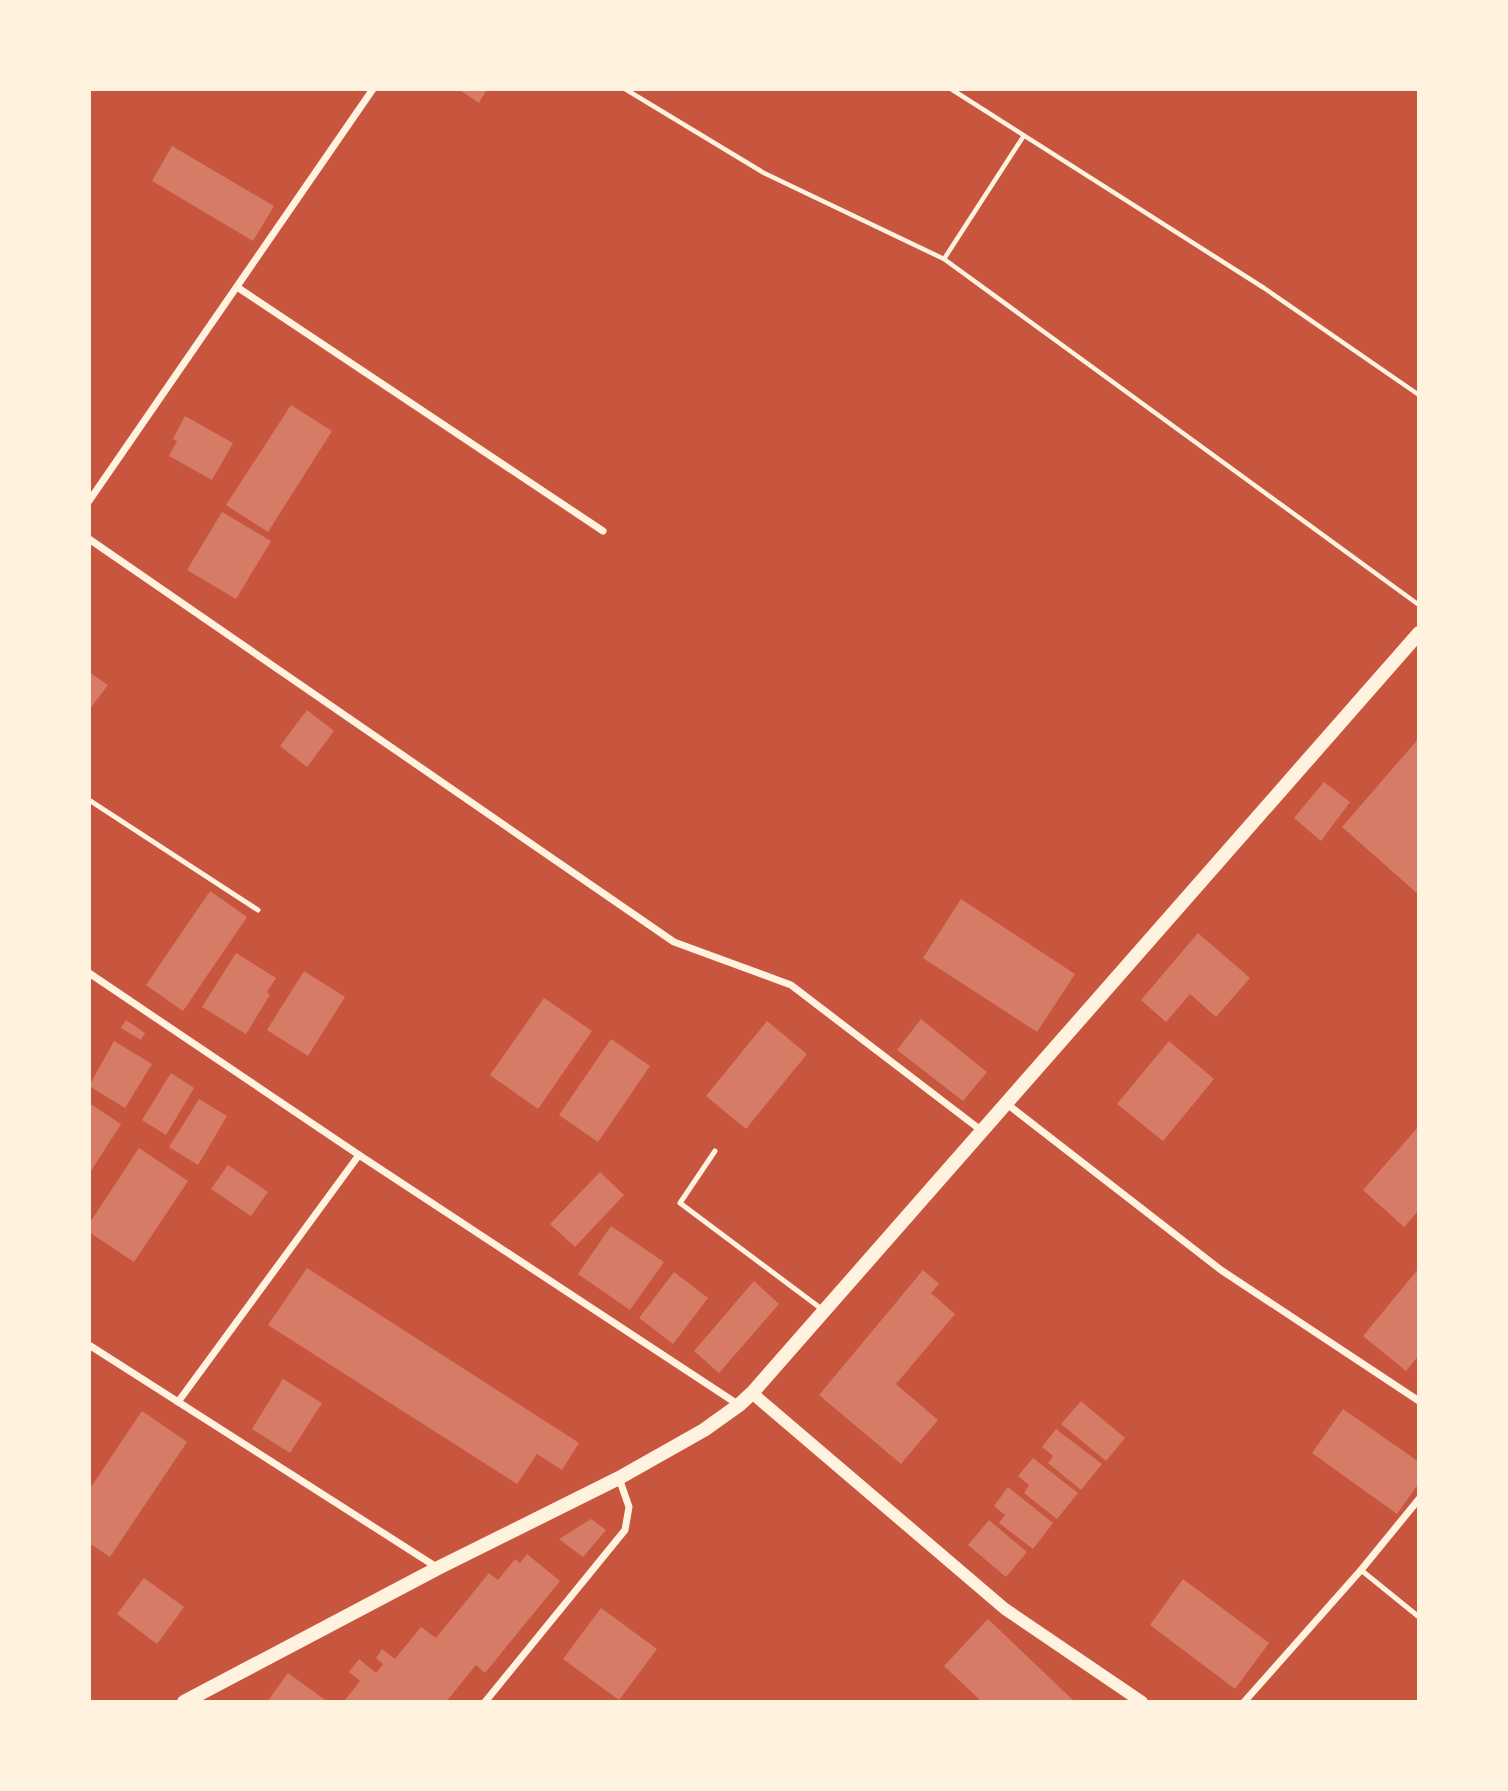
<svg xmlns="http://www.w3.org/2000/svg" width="1508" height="1791" viewBox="0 0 1508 1791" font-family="'Times New Roman',serif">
<rect width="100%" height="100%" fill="#c8553d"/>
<g fill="#d67c66">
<polygon points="458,89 487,89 479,103"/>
<polygon points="172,146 274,206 253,241 152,181"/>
<polygon points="291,405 332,431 268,532 226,505"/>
<polygon points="185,416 233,443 212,480 169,456 177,441 173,439"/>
<polygon points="222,512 271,541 236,599 187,570"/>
<polygon points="89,672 108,685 89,710"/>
<polygon points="307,710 334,731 307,767 280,746"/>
<polygon points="1419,738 1419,895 1342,827"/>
<polygon points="1324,782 1350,802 1321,841 1294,818"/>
<polygon points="210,891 247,917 183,1011 146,985"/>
<polygon points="961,899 1075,974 1037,1032 923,958"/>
<polygon points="1198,933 1250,978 1216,1017 1190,994 1166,1022 1141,1000"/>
<polygon points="236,953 276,978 267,992 270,995 246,1034 202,1007"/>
<polygon points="304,971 345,997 308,1056 267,1030"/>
<polygon points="544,998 592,1031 538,1109 490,1075"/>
<polygon points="921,1019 987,1072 963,1101 897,1050"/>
<polygon points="126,1020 145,1033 141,1040 121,1028"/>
<polygon points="767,1021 807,1054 746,1129 706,1096"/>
<polygon points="611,1039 650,1066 598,1142 559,1115"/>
<polygon points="114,1041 152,1064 125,1108 89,1086"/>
<polygon points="1169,1041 1214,1079 1163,1141 1117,1104"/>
<polygon points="171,1073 194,1088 166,1135 142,1120"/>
<polygon points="199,1099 227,1116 198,1165 169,1147"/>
<polygon points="89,1103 121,1124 89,1174"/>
<polygon points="1419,1126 1419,1210 1404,1227 1363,1190"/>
<polygon points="139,1148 188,1181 134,1262 89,1232 89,1224"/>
<polygon points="228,1165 268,1192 251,1216 211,1189"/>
<polygon points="600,1172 624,1195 575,1247 550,1224"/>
<polygon points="611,1226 664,1262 630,1310 578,1274"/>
<polygon points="307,1268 579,1443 562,1470 537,1454 517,1484 268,1325"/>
<polygon points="1419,1268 1419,1355 1406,1371 1363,1336"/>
<polygon points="923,1270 939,1284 931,1293 955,1314 896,1384 938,1420 901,1464 819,1395"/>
<polygon points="674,1272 708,1298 673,1344 639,1318"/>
<polygon points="754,1281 779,1304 719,1373 694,1351"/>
<polygon points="283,1379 322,1403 290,1453 252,1429"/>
<polygon points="1081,1401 1125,1438 1106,1461 1061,1424"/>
<polygon points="1343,1409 1419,1462 1419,1483 1397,1514 1312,1453"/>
<polygon points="142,1411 187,1442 110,1557 89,1543 89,1490"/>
<polygon points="1056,1429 1102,1464 1081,1490 1048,1463 1053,1456 1042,1447"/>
<polygon points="1033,1458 1078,1493 1057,1519 1024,1493 1029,1485 1018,1476"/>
<polygon points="1008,1487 1053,1523 1033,1549 999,1523 1005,1515 994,1506"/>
<polygon points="591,1519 606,1530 583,1557 559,1539"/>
<polygon points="989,1520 1027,1552 1006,1577 968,1545"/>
<polygon points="527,1554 560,1581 485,1673 476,1665 446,1702 347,1702 345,1700 360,1681 349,1672 359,1659 376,1673 383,1664 376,1658 382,1649 395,1659 421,1627 436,1638 489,1573 498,1580 515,1559 520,1563"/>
<polygon points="144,1578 184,1607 157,1644 117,1614"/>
<polygon points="1183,1579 1269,1643 1235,1689 1150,1625"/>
<polygon points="601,1608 657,1649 619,1700 563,1659"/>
<polygon points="988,1619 1075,1702 982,1702 944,1666"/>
<polygon points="288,1673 328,1702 267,1702"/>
</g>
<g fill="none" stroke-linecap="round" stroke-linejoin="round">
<g stroke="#fff3e0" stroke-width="4.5">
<polyline points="625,89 764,173 944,259 1419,605"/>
<polyline points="951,89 1264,288 1419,395"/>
<polyline points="944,259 1023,137"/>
</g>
<g stroke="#fff3e0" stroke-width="5">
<polyline points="89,800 258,910"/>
<polyline points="715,1151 680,1203 823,1310"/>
<polyline points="1361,1570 1419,1617"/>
</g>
<g stroke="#fff3e0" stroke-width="7">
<polyline points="237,287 603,531"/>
<polyline points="89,501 373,89"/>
<polyline points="89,539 674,942 791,985 982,1131"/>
<polyline points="89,973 359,1155 739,1405"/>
<polyline points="1007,1104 1221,1270 1419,1401"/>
<polyline points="89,1345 438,1568"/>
<polyline points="178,1402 359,1155"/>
<polyline points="485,1702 625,1530 629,1507 619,1478"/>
<polyline points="1244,1702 1361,1570 1419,1499"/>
</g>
<polyline stroke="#fff3e0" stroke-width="12" points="752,1393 1005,1609 1142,1702"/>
<polyline stroke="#fff3e0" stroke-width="14" points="184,1702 438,1568 619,1478 704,1430 739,1405 752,1393 1419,633"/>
</g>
<rect width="1508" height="1791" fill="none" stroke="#fff3e0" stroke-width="182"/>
</svg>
